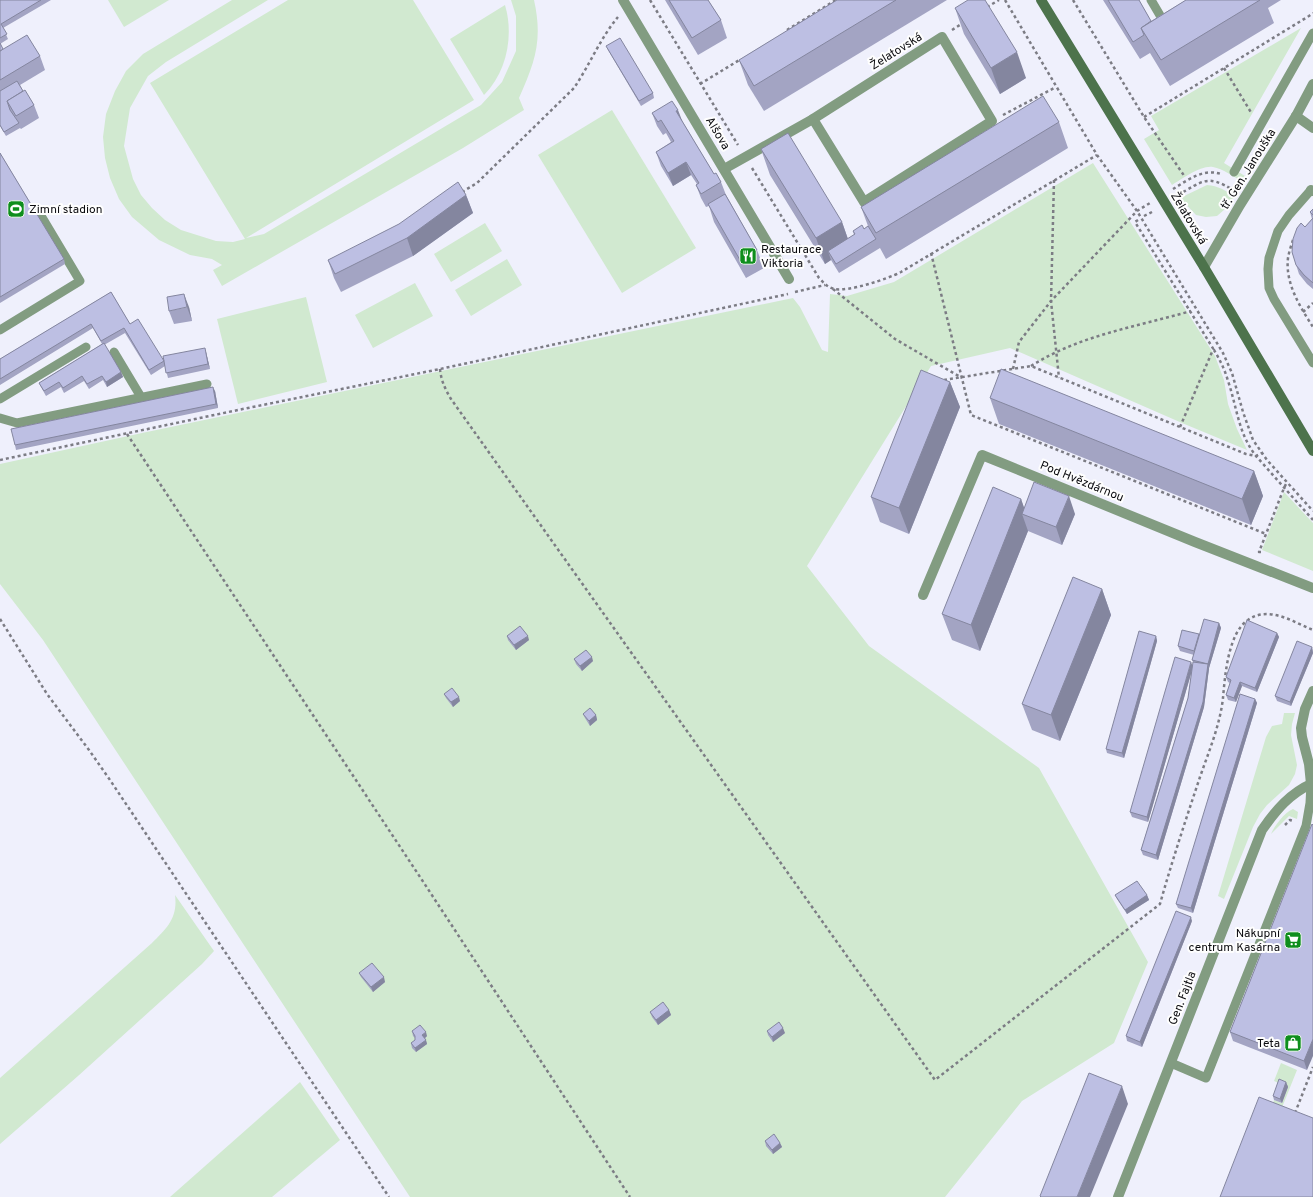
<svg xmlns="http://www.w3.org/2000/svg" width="1313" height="1197" viewBox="0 0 1313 1197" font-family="Overpass,sans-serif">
<rect width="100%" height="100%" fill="#eff0fc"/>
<g fill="#d1e9d0">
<polygon points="108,0 169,0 124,27"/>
<path d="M232 0H268L166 62 148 76 130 108 124 146 133 179 141 195 152 208 165 220 181 230 216 241 233 242 245 239 150 83 288 0H413L474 100 246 238 264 234 481 105 502 82 516 51V16L511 0H534C543 40 535 62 519 98L524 110 463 148 222 286 213 270 222 265 212 259 190 255 159 240 132 217 119 199 110 178 105 158 103 137 106 114 115 91 126 71 143 54Z"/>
<path d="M505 5C514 35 507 72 484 95L450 39Z"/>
<path d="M1301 28 1224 163 1245 176 1241 181C1233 176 1223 169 1213 167 1201 165 1182 179 1172 185L1144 139 1159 130 1151 116Z"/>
<polygon points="612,110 696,248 622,293 538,155"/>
<polygon points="1093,163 1215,356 1224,380 1228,404 1237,429 1247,450 1182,423 1010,348 931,366 807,566 869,646 1039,768 1148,962 1114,1043 1022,1101 945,1197 410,1197 43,640 0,584 0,464 142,433 793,298 800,307 822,350 828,352 830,294 847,296 894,282"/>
<path d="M1207 185C1218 186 1226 190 1234 197L1225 209 1217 216 1206 217 1196 215 1180 198Z"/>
<polygon points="485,223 502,251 451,282 434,254"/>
<polygon points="507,259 522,285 471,316 455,290"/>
<polygon points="415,283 433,316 373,348 355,315"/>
<polygon points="306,297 327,382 238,404 217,319"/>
<polygon points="1284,492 1313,523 1313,571 1262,550"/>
<polygon points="1284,713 1295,713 1292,724 1291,735 1297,765 1295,774 1289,785 1267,805 1260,814 1253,827 1224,899 1218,896 1266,737 1272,726 1282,724"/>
<path d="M1293 809 1298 812 1297 819 1289 816 1271 834C1275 825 1284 813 1293 809Z"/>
<path d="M175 895 214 951 202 964 78 1076 0 1144V1078L152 943C167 928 178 918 175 895Z"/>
<polygon points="1281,1063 1297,1070 1281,1110 1272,1106 1274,1100 1282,1103 1288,1087 1274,1081"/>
<polygon points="300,1082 340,1140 272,1197 170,1197"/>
</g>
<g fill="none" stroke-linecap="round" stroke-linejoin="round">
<g stroke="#7c7c84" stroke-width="2.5" stroke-dasharray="3 3" stroke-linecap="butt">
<polyline points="650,0 738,145"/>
<polyline points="1005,0 1097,155 1137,211 1223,353 1232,373 1243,412 1253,440 1267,460 1313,511"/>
<polyline points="1073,0 1144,117 1185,177"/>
<polyline points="987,7 999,0"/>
<polyline points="787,30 836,0"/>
<polyline points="952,30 963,23"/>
<polyline points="1224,68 1252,114"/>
<polyline points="700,84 741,59"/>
<polyline points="1003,115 1056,87"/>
<polyline points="1144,117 1309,16 1313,13"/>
<path d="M752 168 819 278C824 283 827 287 834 289 849 292 887 279 901 272L1097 155"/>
<polyline points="1054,180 1051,301 1059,378"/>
<path d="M1173 189C1188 180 1203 168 1221 174"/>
<path d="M462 192 477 183 574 88C589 66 601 37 618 17"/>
<path d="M1178 195C1203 181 1207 174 1233 190"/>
<polyline points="1144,216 1152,212"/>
<polyline points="1138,220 1135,222 1214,350"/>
<path d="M1293 240C1291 246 1289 252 1288 258 1285 283 1300 307 1313 327"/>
<polyline points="931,253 971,415 1266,534"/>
<polyline points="833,289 895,339 962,378"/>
<polyline points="795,292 825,285"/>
<polyline points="1303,312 1313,303"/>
<path d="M1031 366C1080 335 1136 327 1191 311"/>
<path d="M440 369C441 380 445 389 451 399L935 1080 1160 904C1172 861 1186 819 1200 777 1209 751 1220 725 1223 698 1225 676 1228 633 1248 620 1269 605 1293 622 1313 630"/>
<polyline points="1013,369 1019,342 1051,301 1137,211 1150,203"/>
<polyline points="944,380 1031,366 1246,454 1256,456 1262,453"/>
<path d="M1180 427 1212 352 1214 350C1220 360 1225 370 1228 381 1237 407 1238 433 1256 456L1313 520"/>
<polyline points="127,434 422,880 630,1197"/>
<polyline points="0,460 238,410 440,369 788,294"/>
<polyline points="1261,552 1259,552 1284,488 1287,482"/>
<polyline points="0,619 47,694 89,750 110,780 389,1197"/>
<polyline points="1285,825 1290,820 1294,821"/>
<polyline points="1295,1113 1313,1067"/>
</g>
<g stroke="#829c81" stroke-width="9">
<polyline points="1151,0 1161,17 1170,23"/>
<polyline points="1234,172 1313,33"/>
<polyline points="1311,190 1289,215 1278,231 1269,258 1268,269 1269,288 1274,299 1313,363"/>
<polyline points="0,330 80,281 37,209"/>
<polyline points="114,352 141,397"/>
<polyline points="0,399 86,347"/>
<polyline points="0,418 17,423 207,384"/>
<polyline points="1171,1063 1206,1078 1306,826 1310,803 1311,784"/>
</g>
<g stroke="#829c81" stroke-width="10">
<polyline points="623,0 789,279"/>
<polygon points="942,37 992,121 864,202 813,119"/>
<polyline points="1296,116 1313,128"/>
<polyline points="724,169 813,119"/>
<polyline points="1311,190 1313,191"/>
<polyline points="1204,267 1240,205 1296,116 1313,84"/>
<polyline points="923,595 982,455 1195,542 1313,588"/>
<polyline points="1311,784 1309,764 1302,737 1301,728 1305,709 1313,691"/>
<path d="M1118 1197 1262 830C1276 810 1290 793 1313 783"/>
</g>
<polyline stroke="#4d734c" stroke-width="10" points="1041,0 1204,267 1313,451"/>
</g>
<g fill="#a3a4c3">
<polygon points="0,0 51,0 3,28 8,39 0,44 3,49 40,56 45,70 20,85 23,91 34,105 39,118 21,129 20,128 6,136 0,126"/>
<polygon points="665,0 708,0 721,20 727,38 698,55"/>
<polygon points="837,0 947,0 764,111 748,85 739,60"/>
<polygon points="1103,0 1139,0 1151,21 1186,0 1281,0 1268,8 1274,23 1170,86 1150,53 1140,59"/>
<polygon points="955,8 1026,78 1000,94 964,34"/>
<polygon points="606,46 653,93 654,98 641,106 608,50"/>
<polygon points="652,113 681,119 714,174 721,182 726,195 757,250 764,268 746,278 714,222 709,206 706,207 701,198 696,185 697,184 691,175 673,186 661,166 656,152 671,142 666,133 663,135 657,126"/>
<polygon points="1059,122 1068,148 886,259 880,248 839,273 831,260 825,264 770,175 761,149 842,222 848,239 854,235 853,231 864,229 868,226 861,207"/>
<polygon points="0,153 64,259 65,264 0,303"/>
<polygon points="466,195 473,213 413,256 341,292 334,278 328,260"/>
<polygon points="1313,209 1313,289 1307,284 1299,274 1292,252 1305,227 1312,219 1310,212"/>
<polygon points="111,292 130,324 164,361 206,352 210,369 168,378 165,366 151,375 125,333 104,345 121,372 123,377 107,387 103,380 89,389 84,381 64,393 61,387 46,396 41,387 39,383 102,344 93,328 0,385 0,359"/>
<polygon points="189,307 192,321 174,324 169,311"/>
<polygon points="950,382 960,407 909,534 880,522 871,497"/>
<polygon points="215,391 218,408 16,450 15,445"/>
<polygon points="990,398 1254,471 1263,496 1251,525 999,424"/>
<polygon points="1021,499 1024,508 1075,514 1062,545 1028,531 980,651 952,640 942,614"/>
<polygon points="1102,589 1111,615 1060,741 1032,730 1022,704"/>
<polygon points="1219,623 1221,628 1209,668 1204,707 1158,860 1143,855 1141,850 1188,698 1192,670 1148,822 1132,817 1130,812 1193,666 1193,662 1192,660 1194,655 1180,651 1178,646 1199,634 1199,635"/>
<polygon points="1277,633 1279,637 1257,692 1242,686 1236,702 1228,700 1226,695 1230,683 1228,682 1226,677"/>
<polygon points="507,636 529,640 516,650 508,640"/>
<polygon points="1156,636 1157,641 1124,758 1107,753 1106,749"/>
<polygon points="1312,647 1313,653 1291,706 1277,701 1275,696"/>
<polygon points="574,659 593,661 582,671 576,664"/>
<polygon points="444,694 460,701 453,707 446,698"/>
<polygon points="1255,699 1257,703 1193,913 1178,908 1176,904"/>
<polygon points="583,714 596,715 597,720 590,726 585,718"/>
<polygon points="1312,824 1307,1070 1233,1041 1230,1032"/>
<polygon points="1115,895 1147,895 1149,900 1127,914 1117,899"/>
<polygon points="1192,921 1142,1047 1127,1041 1126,1036"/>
<polygon points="359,973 385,982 373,992 361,977"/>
<polygon points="669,1010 671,1015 658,1025 652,1017 650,1012"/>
<polygon points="412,1031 427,1036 425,1038 427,1044 416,1052 412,1048 411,1043 415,1040 415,1038 413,1036"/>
<polygon points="767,1031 785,1033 773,1042 768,1035"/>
<polygon points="1286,1082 1288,1087 1282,1103 1274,1100 1273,1096"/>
<polygon points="765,1141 780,1143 782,1147 773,1154 766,1146"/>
</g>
<g fill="#84869f">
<polygon points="1017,52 1026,78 1000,94 991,68"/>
<polygon points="678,110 683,123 676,111"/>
<polygon points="686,162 691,175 673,186 668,173"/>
<polygon points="466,195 473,213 413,256 407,238"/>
<polygon points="842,222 851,248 828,251 831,260 825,264 816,238"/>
<polygon points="184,294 189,307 192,321 187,307"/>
<polygon points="205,348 206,352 210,369 208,364"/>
<polygon points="121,372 123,377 107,387 106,382"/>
<polygon points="950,382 960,407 909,534 899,508"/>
<polygon points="213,387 215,391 218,408 216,404"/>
<polygon points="1254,471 1263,496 1251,525 1242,499"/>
<polygon points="1069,496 1075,514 1062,545 1056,527"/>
<polygon points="1021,499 1027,516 1022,514 1028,531 980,651 971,625"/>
<polygon points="1102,589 1111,615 1060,741 1051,715"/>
<polygon points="1219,623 1221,628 1209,668 1208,664"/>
<polygon points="1277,633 1279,637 1257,692 1255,688"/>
<polygon points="528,636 529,640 516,650 514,645"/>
<polygon points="1156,636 1157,641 1124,758 1122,753"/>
<polygon points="1312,647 1313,653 1291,706 1290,702"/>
<polygon points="592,657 593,661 582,671 580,666"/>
<polygon points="1191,662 1193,667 1148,822 1147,817"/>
<polygon points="1208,664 1209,669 1204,707 1158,860 1156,855"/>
<polygon points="1240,682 1242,686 1236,702 1234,698"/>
<polygon points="459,697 460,701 453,707 451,702"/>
<polygon points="1255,699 1257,703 1193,913 1191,908"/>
<polygon points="596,715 597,720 590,726 589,721"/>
<polygon points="1147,895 1149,900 1127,914 1125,910"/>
<polygon points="1191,917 1192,921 1142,1047 1140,1042"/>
<polygon points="384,977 385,982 373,992 371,987"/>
<polygon points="669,1010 671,1015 658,1025 656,1020"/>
<polygon points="783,1028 785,1033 773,1042 772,1037"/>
<polygon points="426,1032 427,1036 424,1039 422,1035"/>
<polygon points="1313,1039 1313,1056 1307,1070 1304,1061"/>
<polygon points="426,1040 427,1044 416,1052 415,1048"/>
<polygon points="1286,1082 1288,1087 1282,1103 1280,1099"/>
<polygon points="1122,1086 1128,1104 1090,1197 1077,1197"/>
<polygon points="780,1143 782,1147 773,1154 772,1150"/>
</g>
<g fill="#bdbfe3" stroke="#84869f">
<polygon points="0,0 41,0 1,24 7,34 0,38"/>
<polygon points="669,0 708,0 721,20 692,38"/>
<polygon points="837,0 896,0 754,86 739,60"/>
<polygon points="968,0 985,0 1017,52 991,68 955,8"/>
<polygon points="1108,0 1139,0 1151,21 1141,28 1144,35 1133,42"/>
<polygon points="1186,0 1260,0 1161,60 1141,28"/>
<polygon points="27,35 40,56 0,80 0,51"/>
<polygon points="620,38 653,93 639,101 606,46"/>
<polygon points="0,43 3,49 0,51"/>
<polygon points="17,81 23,91 7,101 10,110 19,123 4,132 0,125 0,91"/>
<polygon points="25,90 34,105 16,116 7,101"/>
<polygon points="1043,96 1059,122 876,233 861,207"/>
<polygon points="672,101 678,110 676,111 714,174 716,173 721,182 701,194 696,185 699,183 686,162 668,173 656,152 674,141 661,120 658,122 652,113"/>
<polygon points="788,133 842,222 816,238 761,149"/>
<polygon points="0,153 64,259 0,297"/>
<polygon points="458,182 466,195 407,238 335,274 328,260 399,224"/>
<polygon points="725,194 757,250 740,260 708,204"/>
<polygon points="1313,209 1313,215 1310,212"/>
<polygon points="1313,218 1313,283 1304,275 1296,265 1292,252 1293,239 1297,228 1301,223 1305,227"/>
<polygon points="862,225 864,229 868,226 876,239 836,264 828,251 855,234 853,231"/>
<polygon points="111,292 130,324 138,319 164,361 163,356 205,348 208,364 166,373 164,361 149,370 124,328 101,341 91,324 0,379 0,359"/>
<polygon points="184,294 187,307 169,311 167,297"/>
<polygon points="104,343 121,372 106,382 102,376 87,384 82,376 63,388 59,382 44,391 39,383"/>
<polygon points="1001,369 1254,471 1242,499 990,398"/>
<polygon points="921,370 950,382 899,508 871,497"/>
<polygon points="213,387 216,404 15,445 11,429"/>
<polygon points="1034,482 1069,496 1056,527 1022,514"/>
<polygon points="993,487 1021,499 971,625 942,614"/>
<polygon points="1073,577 1102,589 1051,715 1022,704"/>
<polygon points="1204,619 1219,623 1208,664 1192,660"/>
<polygon points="1247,620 1277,633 1255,688 1240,682 1234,698 1226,695 1231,680 1226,677"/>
<polygon points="520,626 528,636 514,645 507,636"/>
<polygon points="1182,630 1199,634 1194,651 1178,646"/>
<polygon points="1139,631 1156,636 1122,753 1106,749"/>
<polygon points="1297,641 1312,647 1290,702 1275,696"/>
<polygon points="586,650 592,657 580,666 574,659"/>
<polygon points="1175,657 1191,662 1147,817 1130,812"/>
<polygon points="1193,662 1208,664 1203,702 1156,855 1141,850 1188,698"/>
<polygon points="452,688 459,697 451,702 444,694"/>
<polygon points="1240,694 1255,699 1191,908 1176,904"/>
<polygon points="590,708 596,715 589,721 583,714"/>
<polygon points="1312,824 1313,825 1313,1039 1304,1061 1230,1032"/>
<polygon points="1137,881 1147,895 1125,910 1115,895"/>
<polygon points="1176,911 1191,917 1140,1042 1126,1036"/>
<polygon points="372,963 384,977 371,987 359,973"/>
<polygon points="663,1002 669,1010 656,1020 650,1012"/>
<polygon points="779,1022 783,1028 772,1037 767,1031"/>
<polygon points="420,1025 426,1032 422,1035 426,1040 415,1048 411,1043 415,1040 415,1036 412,1031"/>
<polygon points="1089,1073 1122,1086 1077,1197 1041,1197 1040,1196"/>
<polygon points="1279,1079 1286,1082 1280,1099 1273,1096"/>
<polygon points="1259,1097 1313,1118 1313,1197 1220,1197"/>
<polygon points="774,1134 780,1143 772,1150 765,1141"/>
</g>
<defs>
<symbol id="stadium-square" viewBox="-11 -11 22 22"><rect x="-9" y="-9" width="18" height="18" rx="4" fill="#0e8e1c" stroke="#fefefe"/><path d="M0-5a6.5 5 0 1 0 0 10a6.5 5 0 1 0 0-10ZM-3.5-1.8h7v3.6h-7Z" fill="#fff"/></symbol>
<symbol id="restaurant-square" viewBox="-11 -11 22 22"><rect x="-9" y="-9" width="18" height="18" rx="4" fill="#0e8e1c" stroke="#fefefe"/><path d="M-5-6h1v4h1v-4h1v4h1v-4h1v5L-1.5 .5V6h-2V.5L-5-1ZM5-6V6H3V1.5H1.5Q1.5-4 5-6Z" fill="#fff"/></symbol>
<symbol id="supermarket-square" viewBox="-11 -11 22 22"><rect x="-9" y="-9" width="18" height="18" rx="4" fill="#0e8e1c" stroke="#fefefe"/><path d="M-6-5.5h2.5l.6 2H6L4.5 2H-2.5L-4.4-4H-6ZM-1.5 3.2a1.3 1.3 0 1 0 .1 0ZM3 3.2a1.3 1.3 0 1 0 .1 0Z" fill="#fff"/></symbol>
<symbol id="shop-square" viewBox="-11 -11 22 22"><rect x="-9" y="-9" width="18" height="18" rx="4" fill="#0e8e1c" stroke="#fefefe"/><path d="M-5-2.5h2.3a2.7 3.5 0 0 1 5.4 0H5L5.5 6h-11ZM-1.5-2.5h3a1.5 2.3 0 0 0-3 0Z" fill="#fff"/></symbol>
</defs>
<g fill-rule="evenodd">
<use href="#stadium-square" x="6" y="199" width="20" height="20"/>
<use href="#restaurant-square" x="738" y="246" width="20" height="20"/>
<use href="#supermarket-square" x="1283" y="930" width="20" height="20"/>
<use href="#shop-square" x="1283" y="1033" width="20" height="20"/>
</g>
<g text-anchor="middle" stroke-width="4" stroke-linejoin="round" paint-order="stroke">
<g font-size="12" fill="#0b0b0f" stroke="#fefefe">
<text transform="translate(896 51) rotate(-32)" y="4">Želatovská</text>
<text transform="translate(718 133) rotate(59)" y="4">Alšova</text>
<text transform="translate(1248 169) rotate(-58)" y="4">tř. Gen. Janouška</text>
<text transform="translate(1189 218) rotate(59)" y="4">Želatovská</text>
<text transform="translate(1082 481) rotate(22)" y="4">Pod Hvězdárnou</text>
<text transform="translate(1182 998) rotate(-69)" y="4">Gen. Fajtla</text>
</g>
<g font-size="12" fill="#0b0b0f" stroke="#fefefe" text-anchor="start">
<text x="29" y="213">Zimní stadion</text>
<text x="761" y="253">Restaurace<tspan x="761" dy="14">Viktoria</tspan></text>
<text x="1280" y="937" text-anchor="end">Nákupní<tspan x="1280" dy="14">centrum Kasárna</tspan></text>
<text x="1280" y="1047" text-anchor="end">Teta</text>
</g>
</g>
</svg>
